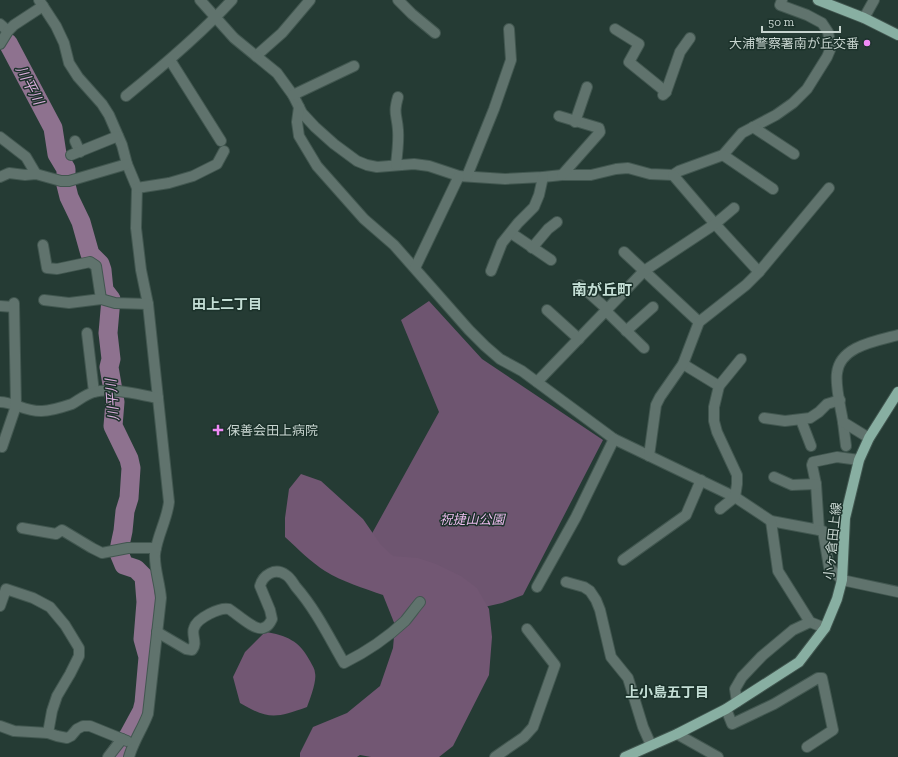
<svg xmlns="http://www.w3.org/2000/svg" width="898" height="757" viewBox="0 0 898 757" font-family="'Zilla Slab','Noto Sans JP',serif">
<rect width="100%" height="100%" fill="#253b34"/>
<polygon fill="#6e5570" points="429,301 482,359 603,440 523,595 502,603 458,613 364,548 439,412 401,320"/>
<g fill="#725773">
<path d="M301 474 321 481 363 519 381 545 393 556 418 558 436 564 461 576 477 588 489 609 492 637 489 675 453 746 439 757H371L360 755 357 757H300V753L313 727 347 713 380 686 393 648 395 625 383 595C363 588 343 582 325 571 311 562 298 549 285 537V518L289 489Z"/>
<path d="M265 632C286 635 300 641 310 661 312 665 315 669 315 673 317 681 310 699 307 707 276 718 269 720 240 703L233 677 245 652Z"/>
</g>
<g fill="none" stroke-linecap="round" stroke-linejoin="round">
<polyline stroke="#8e728f" stroke-width="19" points="8,43 53,128 57,154 66,169 66,185 69,197 81,222 90,254 100,264 102,270 104,290 111,299 108,333 111,359 109,367 115,402 113,426 129,459 131,468 129,498 125,511 123,531 120,545 119,553 124,565 136,569 144,577 146,602 143,639 148,657 144,703 142,711 129,735 113,757"/>
<defs>
<g id="minor">
<path d="M39 0 56 26 64 43 69 63 78 77 102 104 109 115 122 145 127 164 137 188 136 228 141 270 148 304 169 502C167 520 157 536 155 554 154 567 160 584 161 598L148 714C142 730 134 740 129 757"/>
<polyline points="200,0 234,38 256,56 282,33 310,0"/>
<polyline points="398,0 412,14 435,33"/>
<polyline points="864,18 874,0"/>
<polyline points="0,24 8,31"/>
<polyline points="615,29 639,44 629,62 666,92"/>
<polyline points="0,44 8,31 14,25 43,6"/>
<polyline points="256,56 277,73 293,95 302,113 315,127 334,144 357,161 367,165 377,167 414,164 429,166 459,176 505,179 543,177 562,175 591,175 616,169 628,168 650,174 673,175 679,171 723,155 742,133 776,115 793,103 807,89 827,57 830,50 830,43 828,32 822,23 807,15 780,5 782,0"/>
<polyline points="170,60 221,141"/>
<polyline points="293,95 354,66"/>
<polyline points="663,95 666,92 680,52 690,38"/>
<path d="M126 96C163 66 200 35 232 0"/>
<polyline points="299,107 297,122 299,136 317,166 364,219 394,245 469,330 485,346 500,359 522,371 614,439 735,497 771,521 819,530 816,484 812,465 813,462 837,457 859,460"/>
<polyline points="559,116 599,128 600,132 562,175"/>
<polyline points="575,122 587,87"/>
<polyline points="753,127 794,154"/>
<polyline points="0,137 26,157 36,174"/>
<polyline points="75,141 80,152"/>
<polyline points="71,155 118,136"/>
<polyline points="723,155 773,189"/>
<path d="M396 165C397 154 399 142 398 130 397 115 393 114 398 97"/>
<polyline points="673,175 715,224 759,272"/>
<polyline points="467,176 494,109 511,60 509,29"/>
<polyline points="0,177 9,173 25,175 36,174 61,181 69,181 127,164"/>
<polyline points="137,188 169,183 193,176 217,164 224,151"/>
<polyline points="511,233 551,260"/>
<polyline points="43,245 47,268 57,269 90,262 96,266 101,299"/>
<polyline points="532,248 548,229 557,222"/>
<polyline points="624,252 699,322"/>
<polyline points="415,268 459,176"/>
<polyline points="491,271 502,243 518,223 534,207 539,195 543,177"/>
<polyline points="580,285 608,310"/>
<polyline points="44,300 69,303 101,299 115,303 148,304"/>
<polyline points="0,306 14,307"/>
<polyline points="547,310 579,339"/>
<polyline points="606,311 644,348"/>
<polyline points="626,331 653,307"/>
<polyline points="87,333 94,392"/>
<polyline points="683,364 719,386"/>
<polyline points="537,382 644,271 715,224 734,208"/>
<path d="M0 402C14 402 26 412 42 411 51 411 63 407 72 404 79 400 86 394 94 392 112 387 140 395 158 398"/>
<polyline points="764,418 785,421 810,418 819,412 827,404 840,400"/>
<polyline points="801,420 811,446"/>
<polyline points="843,422 846,446"/>
<path d="M869 438 843 422C841 409 835 386 837 373 840 346 876 341 898 335"/>
<polyline points="2,447 16,406 14,303"/>
<polyline points="649,456 656,405 660,397 683,364 699,322 746,285 759,272 829,188"/>
<polyline points="774,477 792,485 816,484"/>
<polyline points="720,509 735,497 737,484 737,475 717,432 714,421 714,407 719,386 741,359"/>
<polyline points="771,521 778,571 810,622 825,628"/>
<polyline points="22,528 56,534 62,530 92,548 102,553 128,548 156,548"/>
<polyline points="819,530 823,531 829,567 842,580 898,592"/>
<polyline points="623,560 686,515 701,480"/>
<polyline points="566,582 584,587 590,591 596,600 600,610 611,657 628,678 643,727 651,745"/>
<polyline points="537,587 576,517 614,439"/>
<polyline points="0,606 6,589 33,598 50,607 65,625 79,648 79,656 70,674 57,696 52,711 48,733"/>
<path d="M157 632 186 649 192 650C198 643 191 635 194 628 197 618 220 607 229 609 237 614 255 631 263 628 268 627 270 623 272 619L270 610 260 586C263 575 275 567 286 575 290 577 293 583 296 587 316 610 329 637 344 663 366 652 387 638 405 621 410 615 415 608 420 602"/>
<polyline points="737,702 735,689 742,677 762,656 793,630 810,622"/>
<polyline points="726,709 732,724 774,704 818,678 822,678 833,730 807,747"/>
<polyline points="0,726 14,731 48,733 57,736 67,738 71,736 77,729 83,726 90,726 122,739"/>
<polyline points="677,734 718,757"/>
<polyline points="108,757 122,739 127,741"/>
<polyline points="495,757 524,737 533,727 555,665 527,629"/>
</g>
<g id="major">
<polyline points="818,0 864,18 898,35"/>
<polyline points="625,757 677,734 726,709 799,662 825,628 837,599 842,580 845,518 859,460 869,438 898,392"/>
</g>
</defs>
<use href="#minor" stroke="#425750" stroke-width="12"/>
<use href="#major" stroke="#425750" stroke-width="12"/>
<use href="#minor" stroke="#60736d" stroke-width="10"/>
<use href="#major" stroke="#88afa2" stroke-width="10"/>
</g>
<g fill="#ef8bf6" stroke="#1b312a" stroke-width="1.5">
<circle cx="867" cy="43" r="4"/>
<path d="M216 424h4v4h4v4h-4v4h-4v-4h-4v-4h4z"/>
</g>
<g text-anchor="middle" stroke-width="3" stroke-linejoin="round" paint-order="stroke">
<g font-size="13" fill="#c8d5d0" stroke="#1b312a" text-anchor="end">
<text x="859" y="48">大浦警察署南が丘交番</text>
<text x="227" y="435" text-anchor="start">保善会田上病院</text>
</g>
<g font-size="13" font-style="italic" fill="#ebbced" stroke="#1b312a">
<text x="472" y="524">祝捷山公園</text>
</g>
<g font-size="13" fill="#c8d5d0" stroke="#1b312a">
<text transform="translate(832 541) rotate(-84)" y="5">小ヶ倉田上線</text>
</g>
<g font-size="14" font-style="italic" fill="#dcaede" stroke="#1b312a">
<text transform="translate(30 85) rotate(62)" y="5">川平川</text>
<text transform="translate(112 400) rotate(-94)" y="5">川平川</text>
</g>
<g font-size="14" font-weight="bold" fill="#c5dfd6" stroke="#1b312a">
<text x="227" y="309">田上二丁目</text>
<text x="667" y="697">上小島五丁目</text>
</g>
<g font-size="15" font-weight="bold" fill="#c5dfd6" stroke="#1b312a">
<text x="602" y="295">南が丘町</text>
</g>
</g>
<path d="M762 26v6h78v-6" fill="none" stroke="#c8d5d0" stroke-width="2"/>
<text x="768" y="26" font-size="12" fill="#c8d5d0" stroke="#1b312a" stroke-width="3" paint-order="stroke">50 m</text>
</svg>
